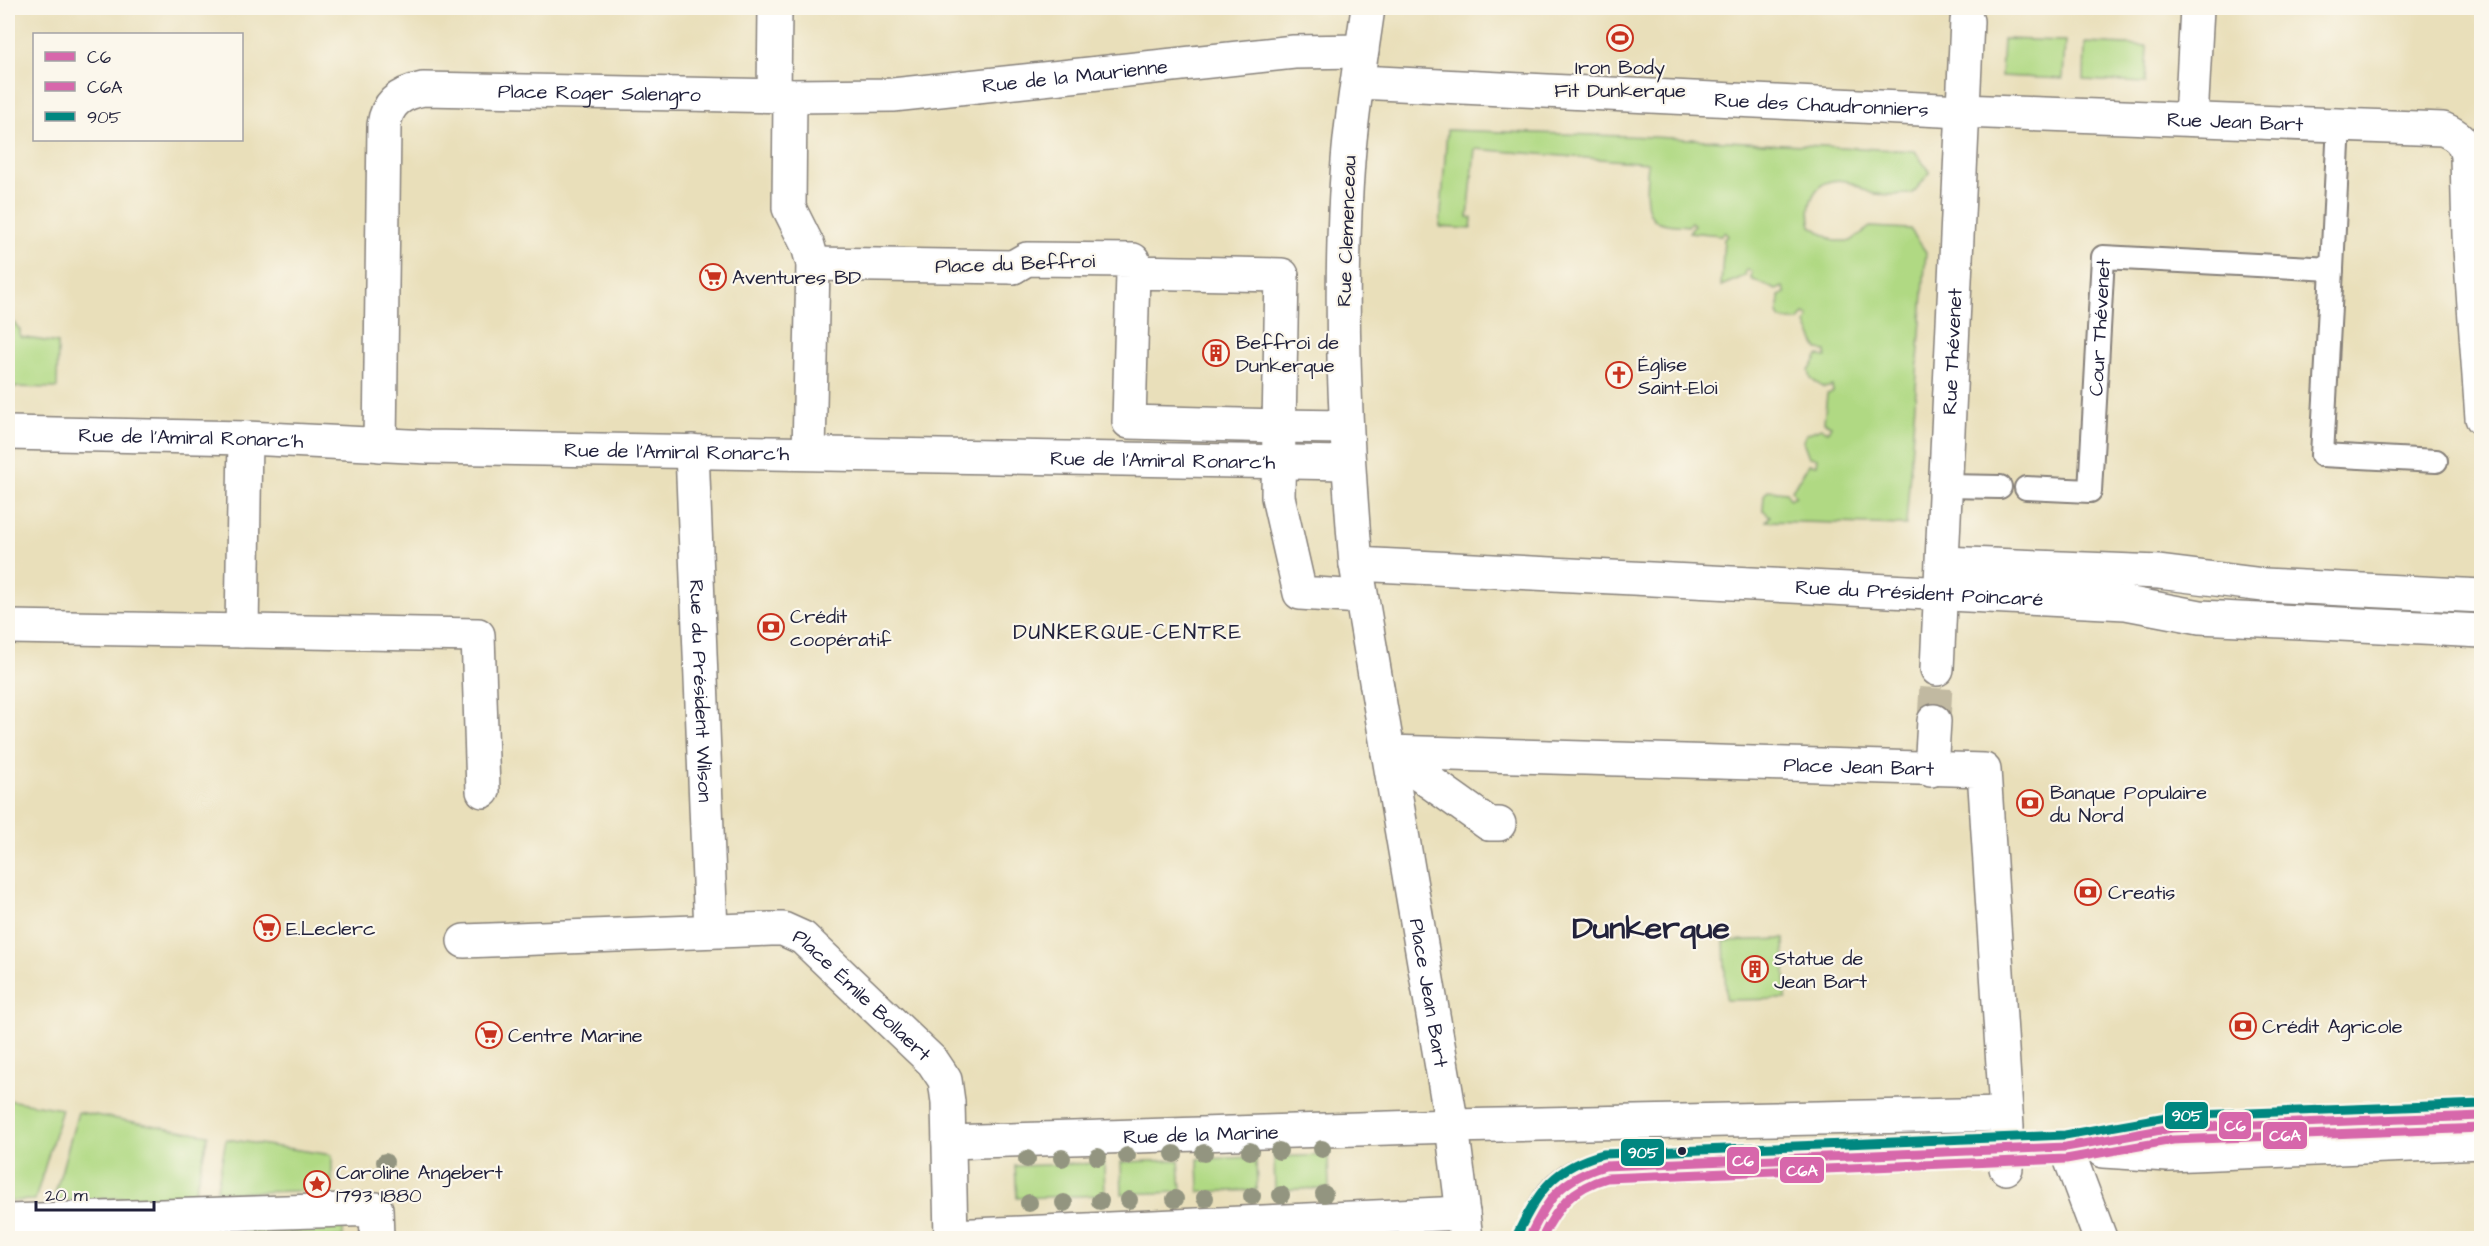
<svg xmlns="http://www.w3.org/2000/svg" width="2489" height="1246" viewBox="0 0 2489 1246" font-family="'Architects Daughter',sans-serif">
<rect width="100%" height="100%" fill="#fbf7ec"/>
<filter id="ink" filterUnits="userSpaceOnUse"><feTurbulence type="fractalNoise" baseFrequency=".0167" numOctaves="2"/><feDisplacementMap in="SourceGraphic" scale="12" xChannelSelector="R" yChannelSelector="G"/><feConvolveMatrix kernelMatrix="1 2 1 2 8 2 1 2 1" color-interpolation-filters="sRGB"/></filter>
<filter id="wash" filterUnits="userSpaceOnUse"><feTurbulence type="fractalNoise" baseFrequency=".008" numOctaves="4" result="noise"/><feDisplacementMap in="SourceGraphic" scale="24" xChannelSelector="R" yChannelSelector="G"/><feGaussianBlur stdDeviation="1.35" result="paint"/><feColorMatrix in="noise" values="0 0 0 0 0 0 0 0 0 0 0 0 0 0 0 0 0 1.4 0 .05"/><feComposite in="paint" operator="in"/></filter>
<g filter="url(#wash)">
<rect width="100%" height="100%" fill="#e9dfba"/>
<g fill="#b0d983" stroke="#697e5f" stroke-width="1.5">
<polygon points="2003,39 2065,41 2063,79 2001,76"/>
<polygon points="2085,43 2147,46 2145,83 2084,80"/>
<path d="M1447 130 1652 137 1915 151 1930 173 1912 194C1900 194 1887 196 1875 194 1865 193 1857 183 1846 181 1816 176 1805 201 1811 226L1834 241H1851L1870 227 1910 229 1926 252 1906 525 1766 521 1770 516 1763 510 1764 495 1768 490 1786 492 1790 499 1796 496 1792 490 1809 464 1817 465 1818 458 1809 457 1803 441 1806 434 1821 428 1828 431 1831 425 1824 422 1827 394 1833 392 1832 386 1824 388 1811 379 1809 371 1818 356 1826 357V351L1818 350 1806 324 1809 316 1804 314 1799 321 1781 319 1778 314 1779 296 1786 293 1783 287 1776 290 1751 279 1752 271 1746 270 1745 276 1721 286 1724 239 1728 236 1725 232 1721 235 1689 232 1694 225 1691 222 1688 226C1679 225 1667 225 1659 222 1641 216 1647 177 1648 163L1475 149 1468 217 1472 218 1471 229 1440 227Z"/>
<polygon points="8,315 20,330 20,337 58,343 57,388 8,387"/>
<polygon points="1784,939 1786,999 1726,1000 1724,941"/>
<polygon points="8,1100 62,1109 35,1200 8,1201"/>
<polygon points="78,1112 208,1135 194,1195 53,1201"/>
<polygon points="226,1139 332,1155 332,1190 216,1193"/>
<polygon points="1328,1155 1329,1188 1275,1190 1274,1157"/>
<polygon points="1256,1157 1257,1190 1199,1192 1198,1159"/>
<polygon points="1179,1160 1181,1192 1122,1194 1121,1162"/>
<polygon points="1104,1163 1105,1195 1017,1198 1015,1166"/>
<polygon points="343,1221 343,1238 8,1238 8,1233"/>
</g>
</g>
<g filter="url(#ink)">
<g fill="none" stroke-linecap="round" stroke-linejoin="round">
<polyline stroke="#c1b9a1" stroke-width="33" stroke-dasharray="33 16" stroke-linecap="butt" points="1934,721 1937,669"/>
<defs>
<g id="service">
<polyline points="2332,269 2322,455 2436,461"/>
<polyline points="1946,486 2000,487"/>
<path id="s1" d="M2026 488 2090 491 2103 257 2332 269 2339 123"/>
</g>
<g id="pedestrian">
<polyline points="1013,267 1027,259 1133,260 1133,272 1129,422 1279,426 1282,275 1133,272"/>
<polyline points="1346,427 1279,426 1278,497 1300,593 1361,597"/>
<polyline points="1943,563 2159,572 2264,585 2482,596"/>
<path id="s2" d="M1356 564 1452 1126 1466 1238"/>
<path id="s3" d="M1937 669 1967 21"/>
<path id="s4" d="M1388 752 1984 770 2007 1127 2006 1168"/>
<polyline points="1388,752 1489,824 1499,824"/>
<polyline points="1931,770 1934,721"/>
<path id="s5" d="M949 1142 1452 1126 2006 1114"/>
<polyline points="8,1221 376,1209 377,1238"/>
<polyline points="951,1236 1463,1213"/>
</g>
<g id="minor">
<path id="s6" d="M1368 8C1361 58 1352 109 1348 161 1338 295 1345 430 1356 564L2126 603 2200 617 2482 631"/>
<path id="s7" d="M1358 82 1962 111 2443 129C2457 135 2464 140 2467 156L2469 235 2482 418"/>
<polyline points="774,96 775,8"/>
<path id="s8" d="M790 96 893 95 1294 52 1362 51"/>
<polyline points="2191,119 2197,8"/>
<polyline points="813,264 1013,267"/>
<path id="s9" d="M8 433 245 438 429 447 1347 463"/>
<path id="s10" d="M380 445 384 125C387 102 402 93 423 89L790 96 789 208 808 246 813 264 809 453"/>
<path id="s11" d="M692 451 711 931"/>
<polyline points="8,627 478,635 483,791"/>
<polyline points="242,631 245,438"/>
<path id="s12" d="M464 941 771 929H783L803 938 933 1062 945 1080 948 1102 951 1238"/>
<polyline points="2066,1147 2100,1238"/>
<polyline points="2103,1151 2168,1155 2482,1142"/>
<path d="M1529 1238C1548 1198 1558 1177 1605 1166L2066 1147 2172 1128 2482 1116"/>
</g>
</defs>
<use href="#service" stroke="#86807a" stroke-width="26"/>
<use href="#pedestrian" stroke="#86807a" stroke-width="36"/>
<use href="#minor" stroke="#86807a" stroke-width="36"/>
<use href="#service" stroke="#fff" stroke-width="22"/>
<use href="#pedestrian" stroke="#fff" stroke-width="33"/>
<use href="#minor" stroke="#fff" stroke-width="33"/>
<defs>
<path id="bus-1" d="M1529 1238C1548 1198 1561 1179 1605 1166L2066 1147 2172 1128 2482 1116"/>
<path id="bus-2" d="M1542 1238C1557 1207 1572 1188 1607 1178L2066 1159 2173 1140 2482 1128"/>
<path id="bus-3" d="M1518 1233C1539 1189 1555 1167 1603 1154L2065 1135 2172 1116 2482 1104"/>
</defs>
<use href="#bus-1" stroke="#fbf7ec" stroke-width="14"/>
<use href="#bus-2" stroke="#fbf7ec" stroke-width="14"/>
<use href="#bus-3" stroke="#fbf7ec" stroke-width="14"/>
<use href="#bus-1" stroke="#d767ab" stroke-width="9"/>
<use href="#bus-2" stroke="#d767ab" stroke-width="9"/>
<use href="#bus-3" stroke="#008780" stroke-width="9"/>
</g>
<g fill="#939580">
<circle cx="1322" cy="1149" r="9"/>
<circle cx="1250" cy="1151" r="9"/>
<circle cx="1279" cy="1151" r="9"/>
<circle cx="1204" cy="1153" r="9"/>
<circle cx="1174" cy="1154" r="9"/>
<circle cx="1127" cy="1156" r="9"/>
<circle cx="1098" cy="1157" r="9"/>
<circle cx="1062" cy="1158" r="9"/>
<circle cx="1027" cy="1159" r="9"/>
<circle cx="385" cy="1162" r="9"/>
<circle cx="1324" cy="1194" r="9"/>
<circle cx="1281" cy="1195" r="9"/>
<circle cx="1252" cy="1196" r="9"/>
<circle cx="1205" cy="1198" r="9"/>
<circle cx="1175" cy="1199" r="9"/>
<circle cx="1129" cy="1200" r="9"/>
<circle cx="1100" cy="1201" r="9"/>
<circle cx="1029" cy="1203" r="9"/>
<circle cx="1064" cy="1203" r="9"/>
</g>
</g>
<defs>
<symbol id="stadium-ring" viewBox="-11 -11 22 22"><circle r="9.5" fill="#fbf7ec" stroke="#c8321e" stroke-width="1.5"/><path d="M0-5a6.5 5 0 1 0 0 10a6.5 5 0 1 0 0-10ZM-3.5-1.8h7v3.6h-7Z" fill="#c8321e"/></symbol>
<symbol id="supermarket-ring" viewBox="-11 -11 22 22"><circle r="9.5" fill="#fbf7ec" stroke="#c8321e" stroke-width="1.5"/><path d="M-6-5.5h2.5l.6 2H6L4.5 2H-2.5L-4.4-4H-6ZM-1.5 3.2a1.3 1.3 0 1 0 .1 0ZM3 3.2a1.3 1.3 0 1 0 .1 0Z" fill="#c8321e"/></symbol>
<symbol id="building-ring" viewBox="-11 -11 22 22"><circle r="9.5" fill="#fbf7ec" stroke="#c8321e" stroke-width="1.5"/><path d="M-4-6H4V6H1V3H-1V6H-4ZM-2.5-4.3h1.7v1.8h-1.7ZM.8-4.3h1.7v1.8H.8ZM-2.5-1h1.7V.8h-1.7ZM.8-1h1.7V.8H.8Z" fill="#c8321e"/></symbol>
<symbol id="church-ring" viewBox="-11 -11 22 22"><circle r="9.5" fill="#fbf7ec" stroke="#c8321e" stroke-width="1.5"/><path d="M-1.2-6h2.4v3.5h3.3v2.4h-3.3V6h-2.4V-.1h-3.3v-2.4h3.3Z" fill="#c8321e"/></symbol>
<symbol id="bank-ring" viewBox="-11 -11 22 22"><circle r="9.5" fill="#fbf7ec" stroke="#c8321e" stroke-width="1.5"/><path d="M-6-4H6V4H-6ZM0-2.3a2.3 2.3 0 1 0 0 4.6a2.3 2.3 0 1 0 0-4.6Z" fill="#c8321e"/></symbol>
<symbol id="sight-ring" viewBox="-11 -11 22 22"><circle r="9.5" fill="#fbf7ec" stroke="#c8321e" stroke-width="1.5"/><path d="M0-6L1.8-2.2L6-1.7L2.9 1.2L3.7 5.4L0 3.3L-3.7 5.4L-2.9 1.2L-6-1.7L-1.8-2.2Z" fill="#c8321e"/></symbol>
</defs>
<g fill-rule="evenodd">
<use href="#stadium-ring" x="1605" y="23" width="30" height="30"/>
<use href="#supermarket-ring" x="698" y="262" width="30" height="30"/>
<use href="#building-ring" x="1201" y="338" width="30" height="30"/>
<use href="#church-ring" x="1604" y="360" width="30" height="30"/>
<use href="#bank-ring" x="756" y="612" width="30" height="30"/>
<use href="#bank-ring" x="2015" y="788" width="30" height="30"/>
<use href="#bank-ring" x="2073" y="877" width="30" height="30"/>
<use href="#supermarket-ring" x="252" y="913" width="30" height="30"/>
<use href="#building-ring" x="1740" y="954" width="30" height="30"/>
<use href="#bank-ring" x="2228" y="1011" width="30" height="30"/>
<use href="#supermarket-ring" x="474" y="1020" width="30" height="30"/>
<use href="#sight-ring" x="302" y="1169" width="30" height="30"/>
</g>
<circle fill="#22223b" stroke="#fbf7ec" stroke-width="2" cx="1682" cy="1151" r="5"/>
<g text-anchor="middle" stroke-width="4.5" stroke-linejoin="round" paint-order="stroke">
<g font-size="20" fill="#22223b" stroke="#fbf7ec" text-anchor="start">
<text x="1620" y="74" text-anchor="middle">Iron Body<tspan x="1620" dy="23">Fit Dunkerque</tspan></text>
<text x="732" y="284">Aventures BD</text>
<text x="1236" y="349">Beffroi de<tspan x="1236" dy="23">Dunkerque</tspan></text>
<text x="1638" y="371">Église<tspan x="1638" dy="23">Saint-Eloi</tspan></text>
<text x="790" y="623">Crédit<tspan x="790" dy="23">coopératif</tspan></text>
<text x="2050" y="799">Banque Populaire<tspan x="2050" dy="23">du Nord</tspan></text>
<text x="2108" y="899">Creatis</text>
<text x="286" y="935">E.Leclerc</text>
<text x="1774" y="965">Statue de<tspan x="1774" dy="23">Jean Bart</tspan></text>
<text x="2262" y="1033">Crédit Agricole</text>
<text x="508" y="1042">Centre Marine</text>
<text x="336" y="1179">Caroline Angebert<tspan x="336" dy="23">1793 1880</tspan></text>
</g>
<g font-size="20" fill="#22223b" stroke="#fbf7ec">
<text dy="7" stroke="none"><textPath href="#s8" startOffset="286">Rue de la Maurienne</textPath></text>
<text dy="7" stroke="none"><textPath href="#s10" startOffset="554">Place Roger Salengro</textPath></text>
<text dy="7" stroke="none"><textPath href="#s7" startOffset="464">Rue des Chaudronniers</textPath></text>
<text dy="7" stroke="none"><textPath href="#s7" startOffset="878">Rue Jean Bart</textPath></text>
<text transform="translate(1346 231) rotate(-88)" y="7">Rue Clemenceau</text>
<text transform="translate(1015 263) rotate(-2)" y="7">Place du Beffroi</text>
<text dy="7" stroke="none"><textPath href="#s1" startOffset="228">Cour Thévenet</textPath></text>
<text dy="7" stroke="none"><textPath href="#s3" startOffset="318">Rue Thévenet</textPath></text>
<text dy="7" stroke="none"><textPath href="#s9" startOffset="183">Rue de l'Amiral Ronarc'h</textPath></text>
<text dy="7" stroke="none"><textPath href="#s9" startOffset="669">Rue de l'Amiral Ronarc'h</textPath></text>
<text dy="7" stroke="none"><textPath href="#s9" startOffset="1155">Rue de l'Amiral Ronarc'h</textPath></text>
<text dy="7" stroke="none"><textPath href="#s6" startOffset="1122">Rue du Président Poincaré</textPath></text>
<text dy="7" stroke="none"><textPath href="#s11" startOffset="240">Rue du Président Wilson</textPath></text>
<text dy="7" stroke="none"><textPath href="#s4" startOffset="471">Place Jean Bart</textPath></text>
<text dy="7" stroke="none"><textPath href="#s2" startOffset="435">Place Jean Bart</textPath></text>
<text dy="7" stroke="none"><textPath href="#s12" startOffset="423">Place Émile Bollaert</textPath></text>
<text dy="7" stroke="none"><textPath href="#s5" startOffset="252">Rue de la Marine</textPath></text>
</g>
<g font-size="21" letter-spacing="1.5" fill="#22223b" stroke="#fbf7ec">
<text x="1128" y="639">DUNKERQUE-CENTRE</text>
</g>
<g font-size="32" font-weight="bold" fill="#22223b" stroke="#fbf7ec">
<text x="1651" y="938">Dunkerque</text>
</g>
</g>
<g stroke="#fbf7ec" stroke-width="2">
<rect x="2164" y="1101" width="45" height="29" rx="6" fill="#008780"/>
<rect x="2218" y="1111" width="34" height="29" rx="6" fill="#d767ab"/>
<rect x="2262" y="1121" width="46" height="29" rx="6" fill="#d767ab"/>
<rect x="1620" y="1138" width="45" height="29" rx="6" fill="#008780"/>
<rect x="1726" y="1146" width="34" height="29" rx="6" fill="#d767ab"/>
<rect x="1779" y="1156" width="46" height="28" rx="6" fill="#d767ab"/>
</g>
<g font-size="16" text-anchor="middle" font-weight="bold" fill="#fff">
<text x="2187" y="1121">905</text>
<text x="2235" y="1131">C6</text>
<text x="2285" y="1141">C6A</text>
<text x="1643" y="1158">905</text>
<text x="1743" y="1166">C6</text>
<text x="1802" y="1176">C6A</text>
</g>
<rect width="2489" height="1246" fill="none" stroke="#fbf7ec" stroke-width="30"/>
<rect x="33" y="33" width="210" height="108" fill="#fbf7ec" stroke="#a4a2a5" stroke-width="1.5"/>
<rect x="45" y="52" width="30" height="9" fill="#d767ab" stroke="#a4a2a5" stroke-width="1.5"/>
<text x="87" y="63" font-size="18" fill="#22223b">C6</text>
<rect x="45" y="82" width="30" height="9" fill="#d767ab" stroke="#a4a2a5" stroke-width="1.5"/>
<text x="87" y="93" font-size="18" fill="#22223b">C6A</text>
<rect x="45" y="112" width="30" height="9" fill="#008780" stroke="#a4a2a5" stroke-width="1.5"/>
<text x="87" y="123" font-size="18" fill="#22223b">905</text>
<path d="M36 1201v9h118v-9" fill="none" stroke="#22223b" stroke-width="3"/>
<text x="45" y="1201" font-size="18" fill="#22223b" stroke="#fbf7ec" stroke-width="4.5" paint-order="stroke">20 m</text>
</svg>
